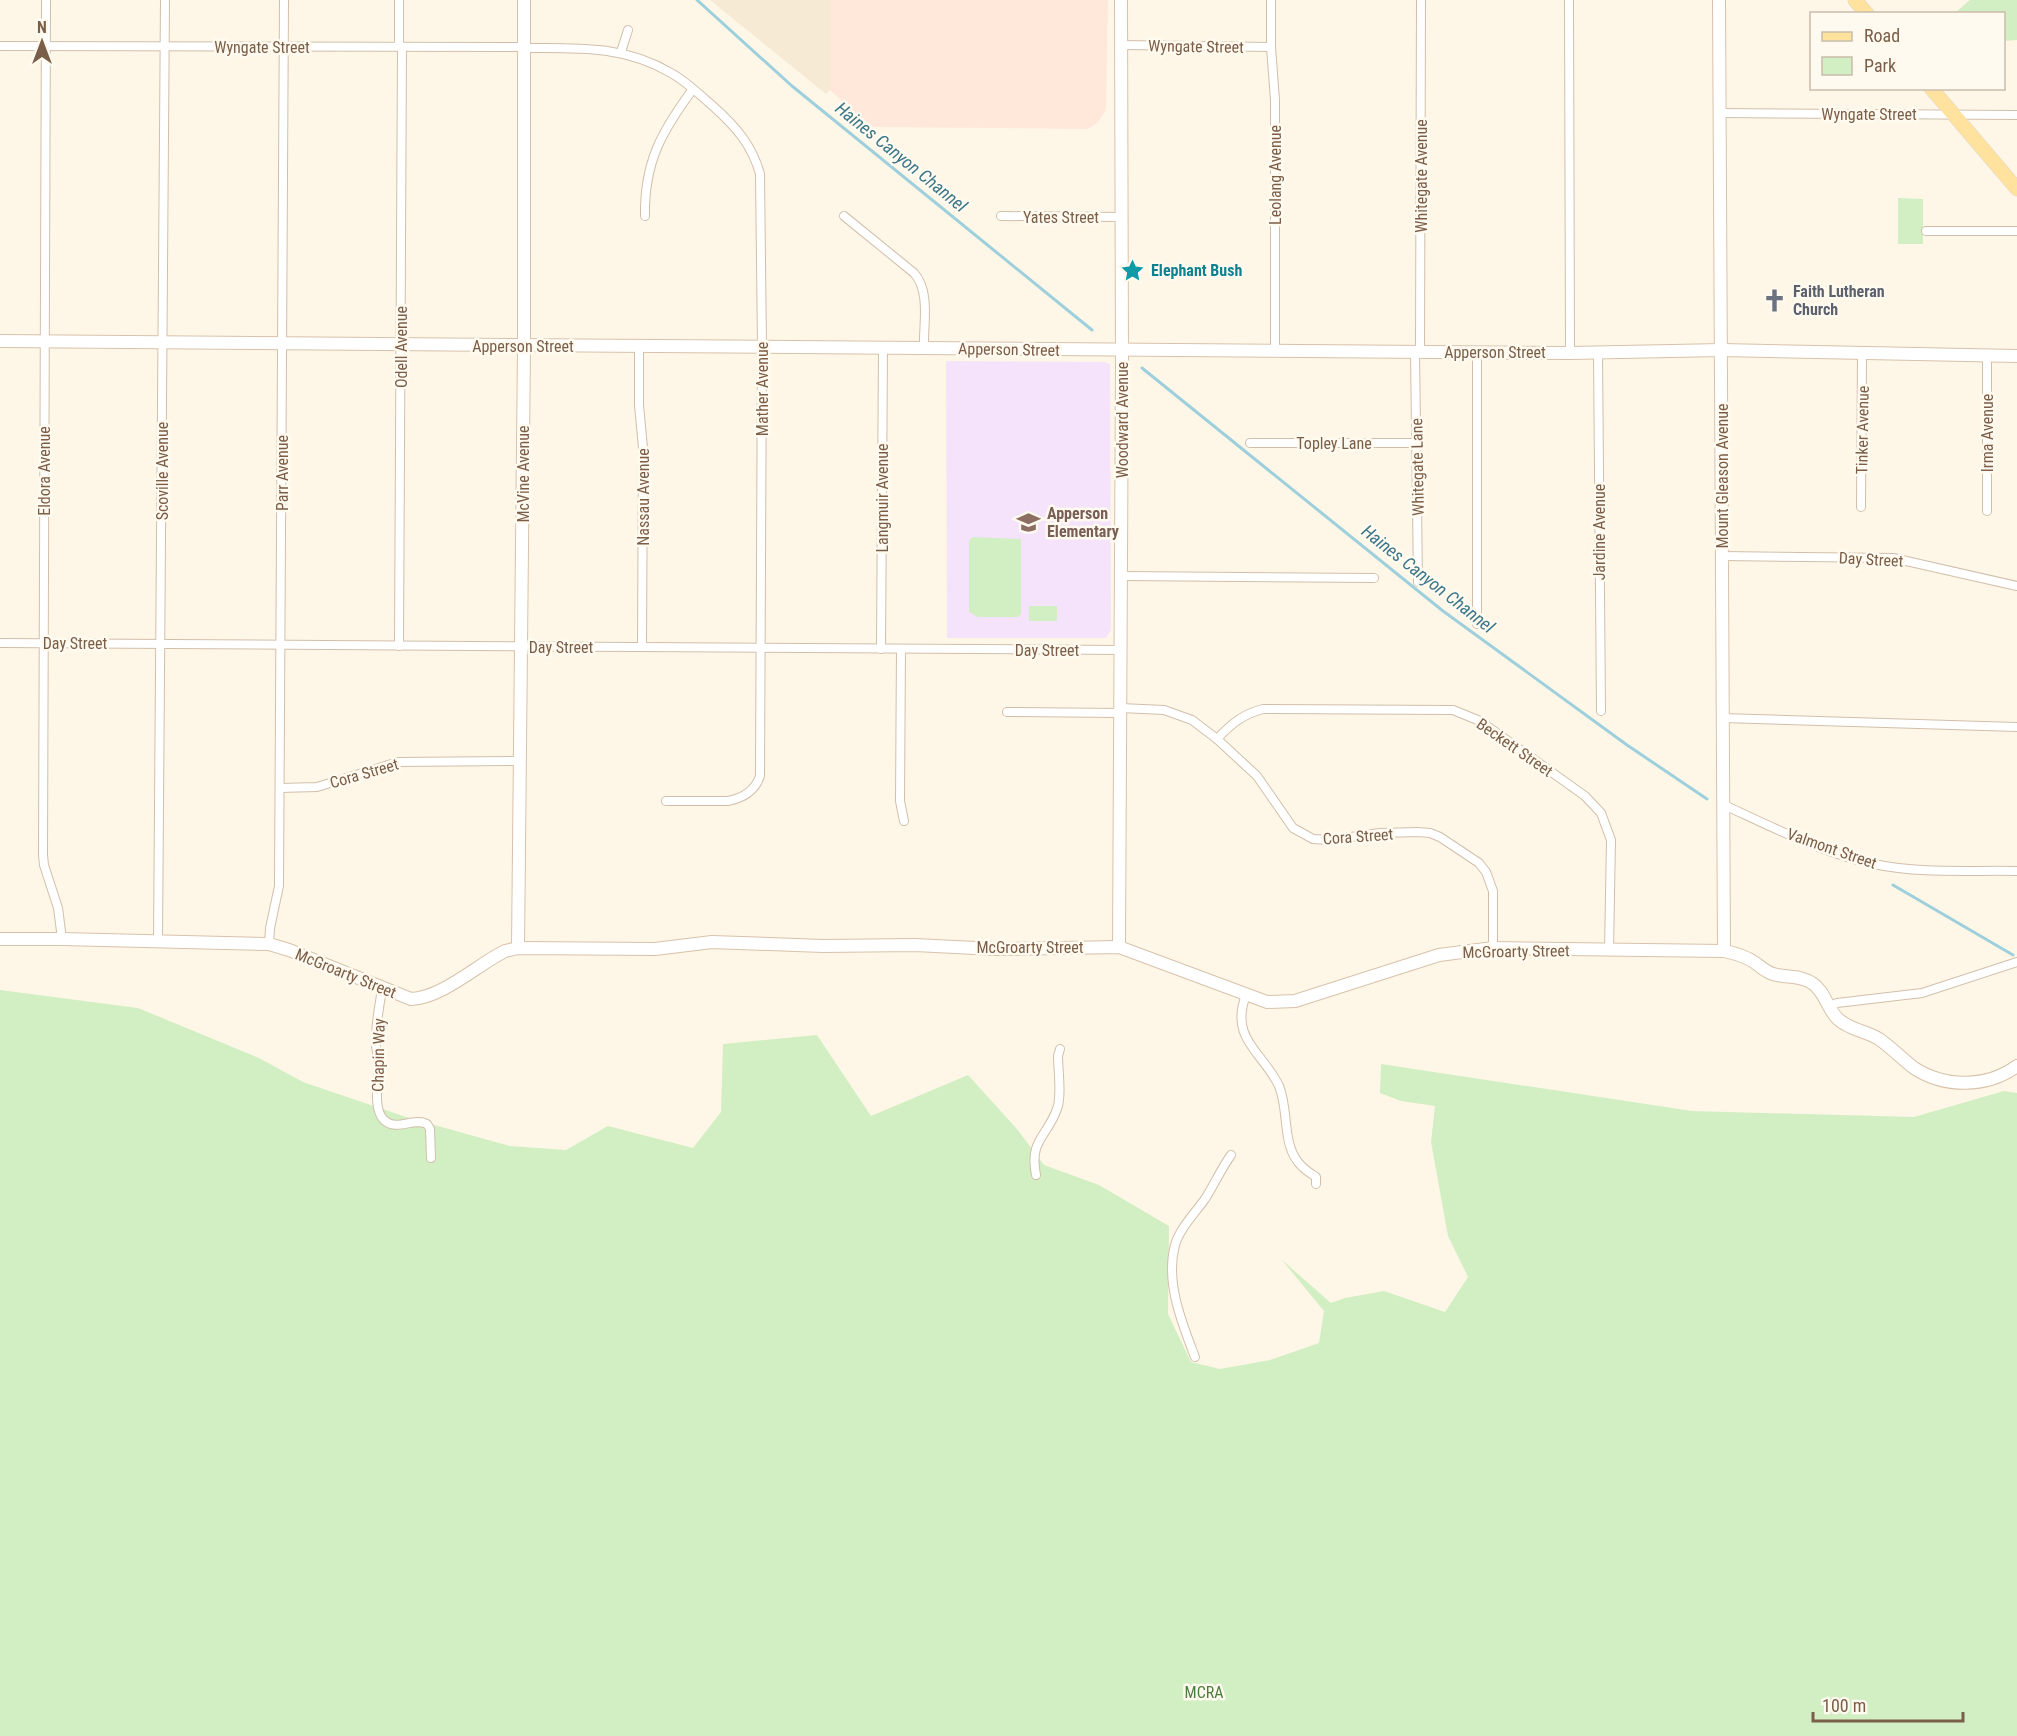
<svg xmlns="http://www.w3.org/2000/svg" width="2017" height="1736" viewBox="0 0 2017 1736" font-family="'Roboto Condensed',sans-serif">
<rect width="100%" height="100%" fill="#fef7e7"/>
<polygon fill="#f7ead4" points="710,0 830,0 830,90 826,94"/>
<polygon fill="#ffe8da" points="830,0 1108,0 1106,110 1098,122 1088,129 870,127 830,90"/>
<polygon fill="#f4e3fb" points="946,361 1104,362 1110,364 1111,630 1106,638 947,638"/>
<g fill="#d2eec3">
<polygon points="1970,0 2017,0 2017,40 2004,41 2004,14 1955,13"/>
<polygon points="1898,198 1923,199 1923,244 1898,244"/>
<polygon points="973,537 1021,539 1021,614 1018,617 978,617 969,612 969,541"/>
<rect x="1029" y="606" width="28" height="15"/>
<polygon points="0,990 138,1008 259,1058 303,1082 409,1118 510,1146 566,1150 608,1126 693,1148 721,1112 723,1044 817,1035 871,1116 968,1075 1017,1129 1044,1165 1099,1185 1169,1226 1168,1314 1191,1362 1220,1369 1270,1360 1319,1343 1324,1311 1282,1260 1331,1303 1345,1298 1384,1291 1445,1312 1468,1277 1448,1236 1431,1142 1435,1106 1401,1101 1380,1093 1381,1064 1692,1111 1914,1117 2004,1091 2017,1093 2017,1736 0,1736"/>
</g>
<g fill="none" stroke-linecap="round" stroke-linejoin="round">
<g stroke="#9ecfdd" stroke-width="3">
<polyline points="697,0 792,86 1092,330"/>
<polyline points="1142,368 1443,611 1627,745 1707,799"/>
<polyline points="1893,885 2013,955"/>
</g>
<defs>
<g id="street">
<polyline points="46,0 43,855 44,865 58,908 62,939"/>
<polyline points="1271,0 1271,47 1275,100 1275,351"/>
<polyline points="1569,0 1570,353"/>
<polyline points="1121,45 1271,47"/>
<polyline points="0,46 524,47"/>
<polyline points="399,47 399,0"/>
<path d="M524 48C577 48 623 45 671 73 687 82 700 95 714 107 736 127 752 145 760 174L762 347 760 776C755 791 743 798 728 801H666"/>
<polyline points="621,52 628,30"/>
<polyline points="1720,113 2017,115"/>
<path d="M645 216C644 162 662 131 693 89"/>
<path d="M844 216 914 273C931 292 923 325 924 348"/>
<polyline points="1001,216 1122,217"/>
<polyline points="1926,231 2017,231"/>
<polyline points="639,347 639,405 643,448 642,647"/>
<polyline points="1415,351 1418,582"/>
<polyline points="1420,351 1421,0"/>
<polyline points="1598,353 1601,711"/>
<polyline points="1987,356 1987,511"/>
<polyline points="1250,443 1417,443"/>
<polyline points="1861,507 1862,354"/>
<polyline points="1722,556 1893,558 2017,586"/>
<polyline points="1122,576 1374,578"/>
<polyline points="1477,624 1477,352"/>
<polyline points="0,643 1121,650"/>
<polyline points="399,646 402,47"/>
<polyline points="881,649 883,348"/>
<polyline points="901,649 900,801 904,821"/>
<polyline points="1121,708 1164,710 1192,720 1217,739 1257,776 1293,828 1313,839 1329,840 1380,833 1418,832 1430,833 1440,837 1479,863 1486,872 1493,891 1493,948"/>
<polyline points="1007,712 1121,713"/>
<polyline points="1723,718 2017,727"/>
<path d="M1217 739C1231 724 1243 714 1263 709L1453 710 1480 721 1585 796 1601 813 1611 840 1609 950"/>
<polyline points="280,788 317,787 398,762 521,761"/>
<path d="M1724 805C1772 827 1823 853 1874 864 1920 874 1970 870 2017 871"/>
<polyline points="158,941 165,0"/>
<polyline points="269,944 270,928 279,886 284,0"/>
<path d="M382 988C380 1004 376 1021 376 1038 375 1047 378 1056 379 1066 379 1080 372 1108 384 1120 397 1132 413 1117 427 1124L430 1129 431 1158"/>
<path d="M1246 995C1229 1039 1263 1052 1279 1086 1289 1110 1282 1142 1298 1162 1303 1169 1310 1173 1316 1177V1184"/>
<polyline points="1828,1007 1837,1003 1922,993 2017,962"/>
<path d="M1036 1175C1029 1140 1047 1137 1057 1109 1062 1096 1058 1070 1058 1056L1060 1049"/>
<path d="M1195 1357C1182 1323 1165 1282 1175 1245 1180 1228 1195 1213 1205 1199 1214 1185 1221 1169 1231 1155"/>
</g>
<g id="secondary">
<polyline points="1719,0 1724,951"/>
<polyline points="0,341 1570,353 1722,350 2017,356"/>
<path d="M0 939H62L269 944 289 950 411 999C439 998 472 970 496 956L505 951 518 948 655 949 712 942 823 946 915 945 995 949 1119 947 1267 1002 1295 1001 1439 955 1493 948 1724 951C1734 953 1745 956 1754 962 1760 966 1766 972 1773 974 1786 978 1800 975 1812 983 1825 991 1827 1009 1838 1019 1850 1030 1866 1031 1879 1039 1892 1048 1902 1059 1914 1068 1945 1088 1987 1088 2017 1066"/>
<polyline points="1119,947 1122,365 1121,0"/>
<polyline points="518,948 524,346 524,0"/>
</g>
<g id="primary">
<polyline points="1855,0 1867,14"/>
<polyline points="1931,88 2017,189"/>
</g>
</defs>
<use href="#street" stroke="#d2bfab" stroke-width="10"/>
<use href="#secondary" stroke="#d8c2aa" stroke-width="14"/>
<use href="#primary" stroke="#ddd5cf" stroke-width="15"/>
<use href="#street" stroke="#fff" stroke-width="8"/>
<use href="#secondary" stroke="#fff" stroke-width="12"/>
<use href="#primary" stroke="#ffe29d" stroke-width="14"/>
</g>
<defs>
<symbol id="sight-bare" viewBox="-9 -9 18 18"><path d="M0-6L1.8-2.2L6-1.7L2.9 1.2L3.7 5.4L0 3.3L-3.7 5.4L-2.9 1.2L-6-1.7L-1.8-2.2Z" fill="#0f9aa8" stroke="#fffaef" stroke-width="2.5" paint-order="stroke"/></symbol>
<symbol id="church-bare" viewBox="-9 -9 18 18"><path d="M-1.2-6h2.4v3.5h3.3v2.4h-3.3V6h-2.4V-.1h-3.3v-2.4h3.3Z" fill="#6b7280" stroke="#fffaef" stroke-width="2.5" paint-order="stroke"/></symbol>
<symbol id="school-bare" viewBox="-9 -9 18 18"><path d="M0-5L7-2L0 1L-7-2ZM-4 1L0 2.5L4 1V4Q0 6-4 4Z" fill="#8d6e63" stroke="#fffaef" stroke-width="2.5" paint-order="stroke"/></symbol>
</defs>
<g fill-rule="evenodd">
<use href="#sight-bare" x="1116" y="254" width="33" height="33"/>
<use href="#church-bare" x="1758" y="284" width="33" height="33"/>
<use href="#school-bare" x="1012" y="506" width="33" height="33"/>
</g>
<g text-anchor="middle" stroke-width="5" stroke-linejoin="round" paint-order="stroke">
<g font-size="16" fill="#7b5e48" stroke="#fffaef">
<text transform="translate(1196 46) rotate(1)" y="6">Wyngate Street</text>
<text x="262" y="53">Wyngate Street</text>
<text x="1869" y="120">Wyngate Street</text>
<text transform="translate(1275 175) rotate(-90)" y="6">Leolang Avenue</text>
<text transform="translate(1421 176) rotate(-90)" y="6">Whitegate Avenue</text>
<text x="1061" y="223">Yates Street</text>
<text x="523" y="352">Apperson Street</text>
<text transform="translate(401 347) rotate(-90)" y="6">Odell Avenue</text>
<text transform="translate(1009 349) rotate(1)" y="6">Apperson Street</text>
<text x="1495" y="358">Apperson Street</text>
<text transform="translate(762 389) rotate(-90)" y="6">Mather Avenue</text>
<text transform="translate(1122 420) rotate(-90)" y="6">Woodward Avenue</text>
<text transform="translate(1862 430) rotate(-89)" y="6">Tinker Avenue</text>
<text transform="translate(1987 433) rotate(-90)" y="6">Irma Avenue</text>
<text x="1334" y="449">Topley Lane</text>
<text transform="translate(1417 467) rotate(-91)" y="6">Whitegate Lane</text>
<text transform="translate(44 471) rotate(-90)" y="6">Eldora Avenue</text>
<text transform="translate(162 471) rotate(-90)" y="6">Scoville Avenue</text>
<text transform="translate(282 473) rotate(-90)" y="6">Parr Avenue</text>
<text transform="translate(523 474) rotate(-90)" y="6">McVine Avenue</text>
<text transform="translate(1722 476) rotate(-90)" y="6">Mount Gleason Avenue</text>
<text transform="translate(643 497) rotate(-90)" y="6">Nassau Avenue</text>
<text transform="translate(882 498) rotate(-90)" y="6">Langmuir Avenue</text>
<text transform="translate(1599 532) rotate(-90)" y="6">Jardine Avenue</text>
<text transform="translate(1871 559) rotate(3)" y="6">Day Street</text>
<text x="75" y="649">Day Street</text>
<text x="561" y="653">Day Street</text>
<text x="1047" y="656">Day Street</text>
<text transform="translate(1515 747) rotate(35)" y="6">Beckett Street</text>
<text transform="translate(364 773) rotate(-16)" y="6">Cora Street</text>
<text transform="translate(1358 836) rotate(-4)" y="6">Cora Street</text>
<text transform="translate(1832 848) rotate(19)" y="6">Valmont Street</text>
<text x="1030" y="953">McGroarty Street</text>
<text transform="translate(1516 951) rotate(-1)" y="6">McGroarty Street</text>
<text transform="translate(346 973) rotate(22)" y="6">McGroarty Street</text>
<text transform="translate(378 1055) rotate(-89)" y="6">Chapin Way</text>
</g>
<g font-size="16" font-weight="bold" fill="#0d838f" stroke="#fffaef" text-anchor="start">
<text x="1151" y="276">Elephant Bush</text>
</g>
<g font-size="16" font-weight="bold" fill="#5b616d" stroke="#fffaef" text-anchor="start">
<text x="1793" y="297">Faith Lutheran<tspan x="1793" dy="18">Church</tspan></text>
</g>
<g font-size="16" font-weight="bold" fill="#785e54" stroke="#fffaef" text-anchor="start">
<text x="1047" y="519">Apperson<tspan x="1047" dy="18">Elementary</tspan></text>
</g>
<g font-size="16" fill="#4a7c3c" stroke="#fffaef">
<text x="1204" y="1698">MCRA</text>
</g>
<g font-size="18" font-style="italic" fill="#3c7789" stroke="#fffaef">
<text transform="translate(901 157) rotate(39)" y="6">Haines Canyon Channel</text>
<text transform="translate(1428 579) rotate(38)" y="6">Haines Canyon Channel</text>
</g>
</g>
<rect x="1810" y="12" width="195" height="78" fill="#fffaef" stroke="#cabcac" stroke-width="1.5"/>
<rect x="1822" y="32" width="30" height="9" fill="#ffe29d" stroke="#cabcac" stroke-width="1.5"/>
<text x="1864" y="42" font-size="18" fill="#7b5e48">Road</text>
<rect x="1822" y="57" width="30" height="18" fill="#d2eec3" stroke="#cabcac" stroke-width="1.5"/>
<text x="1864" y="72" font-size="18" fill="#7b5e48">Park</text>
<g transform="translate(42 42)" stroke="#fffaef" stroke-width="4.5" paint-order="stroke">
<path d="M0-4.5L10 22L0 15L-10 22Z" fill="#7b5e48"/>
<text y="-9" font-size="16" font-weight="bold" text-anchor="middle" fill="#7b5e48">N</text>
</g>
<path d="M1813 1712v9h150v-9" fill="none" stroke="#7b5e48" stroke-width="3"/>
<text x="1822" y="1712" font-size="18" fill="#7b5e48" stroke="#fffaef" stroke-width="4.5" paint-order="stroke">100 m</text>
</svg>
